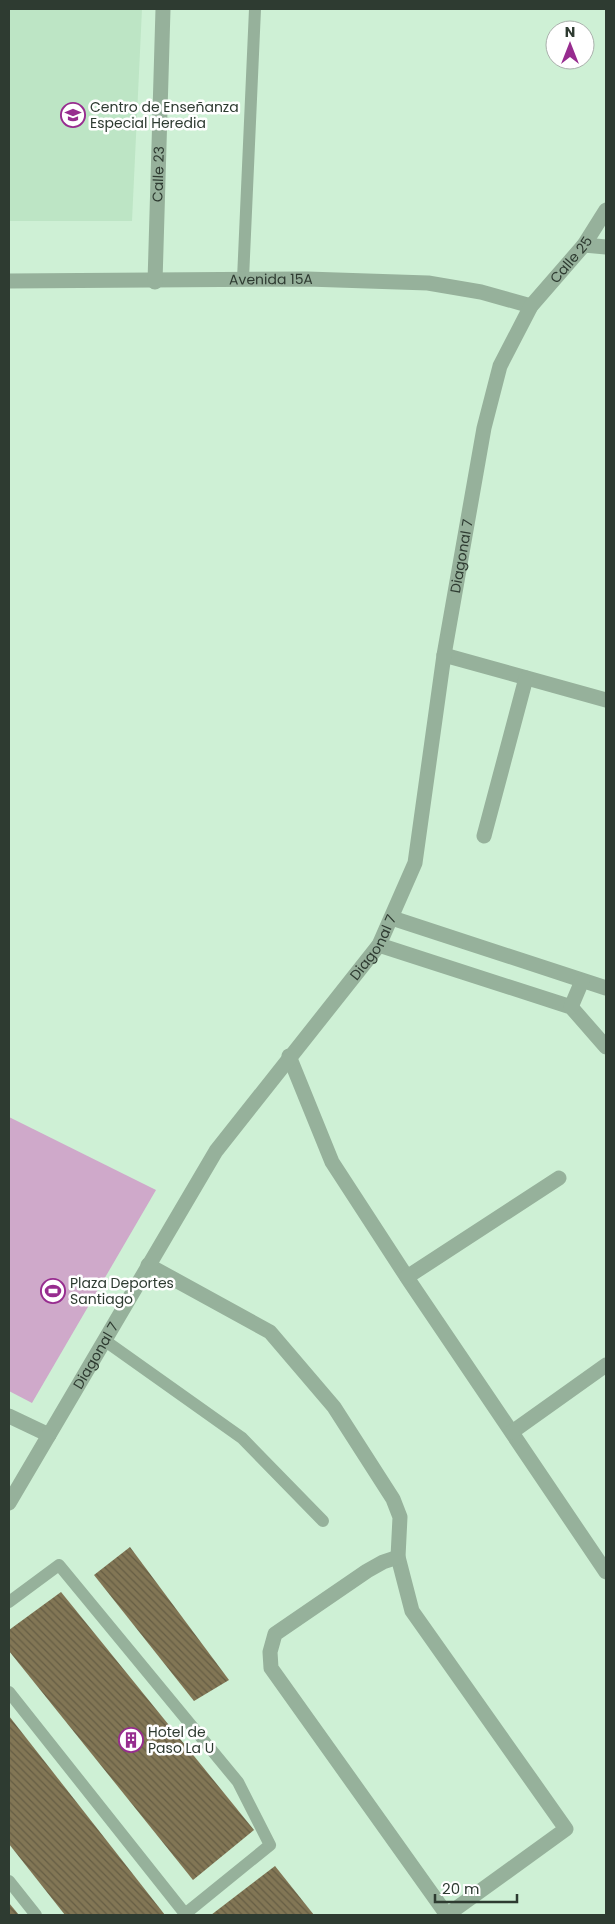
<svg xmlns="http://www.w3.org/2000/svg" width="615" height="1924" viewBox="0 0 615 1924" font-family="Poppins,sans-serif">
<defs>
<pattern id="building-back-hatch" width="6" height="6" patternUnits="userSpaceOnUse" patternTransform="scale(1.25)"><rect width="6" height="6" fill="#827655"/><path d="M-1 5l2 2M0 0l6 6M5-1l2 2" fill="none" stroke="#655d44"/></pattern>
</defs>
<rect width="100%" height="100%" fill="#cef0d5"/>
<polygon fill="#bde5c5" points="9,9 142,9 132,221 9,221"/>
<polygon fill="#cfa9ca" points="9,1117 156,1190 32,1403 9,1391"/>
<g fill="url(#building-back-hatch)">
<polygon points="130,1547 229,1680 194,1701 94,1575"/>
<polygon points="61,1592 254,1830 193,1880 9,1651 9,1630"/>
<polygon points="9,1716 165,1915 65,1915 9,1844"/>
<polygon points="275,1866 314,1915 211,1915"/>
<polygon points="9,1903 19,1915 9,1915"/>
</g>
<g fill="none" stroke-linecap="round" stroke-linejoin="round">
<g stroke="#96b19b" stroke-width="12">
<polyline points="243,279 255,9"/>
<polyline points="104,1340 242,1438 323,1521"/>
<polyline points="9,1602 59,1565 238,1782 270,1845 185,1914"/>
<polyline points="9,1692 186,1915"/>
<polyline points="9,1881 36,1915"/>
</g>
<g stroke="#96b19b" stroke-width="15">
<polyline points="584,245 606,247"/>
<path id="s1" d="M9 281 307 279 428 283 481 292 531 306"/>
<path id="s2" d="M155 282 163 9"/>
<polyline points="444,655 606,700"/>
<polyline points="484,836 526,678"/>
<polyline points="392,918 606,988"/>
<polyline points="379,945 571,1007 606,1047"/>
<polyline points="571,1007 582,981"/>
<polyline points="289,1056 332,1162 410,1282 606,1572"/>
<polyline points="148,1265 270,1332 334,1407 393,1499 400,1517 398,1557 412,1611 566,1829 447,1915"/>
<polyline points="407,1277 559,1178"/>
<polyline points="9,1416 49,1435"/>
<polyline points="512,1432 606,1365"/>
<path id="s3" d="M9 1503 216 1151 379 945 415 863 444 655 484 428 500 366 531 306 584 245 606 210"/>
<polyline points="398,1557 383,1562 367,1571 275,1634 270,1652 271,1668 447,1915"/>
</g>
</g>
<defs>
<symbol id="school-ring" viewBox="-11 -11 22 22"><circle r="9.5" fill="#fff" stroke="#972c8f" stroke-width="1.5"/><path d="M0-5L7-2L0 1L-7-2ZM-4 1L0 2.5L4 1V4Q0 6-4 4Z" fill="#972c8f"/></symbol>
<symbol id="stadium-ring" viewBox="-11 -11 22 22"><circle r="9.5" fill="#fff" stroke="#972c8f" stroke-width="1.5"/><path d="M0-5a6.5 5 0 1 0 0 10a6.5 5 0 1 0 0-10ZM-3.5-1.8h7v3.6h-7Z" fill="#972c8f"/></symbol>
<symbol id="building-ring" viewBox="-11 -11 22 22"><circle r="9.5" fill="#fff" stroke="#972c8f" stroke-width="1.5"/><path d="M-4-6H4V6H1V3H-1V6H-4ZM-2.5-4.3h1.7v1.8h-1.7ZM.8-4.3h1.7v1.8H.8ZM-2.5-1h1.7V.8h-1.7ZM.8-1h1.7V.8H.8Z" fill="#972c8f"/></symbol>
</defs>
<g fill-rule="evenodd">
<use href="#school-ring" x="59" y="101" width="28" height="28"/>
<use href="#stadium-ring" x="39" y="1277" width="28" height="28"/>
<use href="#building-ring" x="117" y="1726" width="28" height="28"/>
</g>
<g text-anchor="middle" stroke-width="5" stroke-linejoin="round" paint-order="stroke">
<g font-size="14" fill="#2e3b31" stroke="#fff" text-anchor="start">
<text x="90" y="112">Centro de Enseñanza<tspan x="90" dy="16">Especial Heredia</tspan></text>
<text x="70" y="1288">Plaza Deportes<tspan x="70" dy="16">Santiago</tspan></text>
<text x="148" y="1737">Hotel de<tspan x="148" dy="16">Paso La U</tspan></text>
</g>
<g font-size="14" fill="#2e3b31" stroke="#fff">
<text dy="5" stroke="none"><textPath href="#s2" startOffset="108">Calle 23</textPath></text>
<text dy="5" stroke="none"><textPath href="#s3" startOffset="1394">Calle 25</textPath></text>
<text dy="5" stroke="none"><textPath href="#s1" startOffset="262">Avenida 15A</textPath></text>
<text dy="5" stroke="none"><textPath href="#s3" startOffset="1071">Diagonal 7</textPath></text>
<text dy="5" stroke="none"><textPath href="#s3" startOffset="666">Diagonal 7</textPath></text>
<text dy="5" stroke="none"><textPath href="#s3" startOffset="171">Diagonal 7</textPath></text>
</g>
</g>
<rect width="615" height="1924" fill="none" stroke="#2e3b31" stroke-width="20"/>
<g transform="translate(570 45)"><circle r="24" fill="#ffffff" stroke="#abb1ad"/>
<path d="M0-4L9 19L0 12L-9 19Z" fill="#972c8f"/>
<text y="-8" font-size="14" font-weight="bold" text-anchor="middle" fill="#2e3b31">N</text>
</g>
<path d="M435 1894v8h82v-8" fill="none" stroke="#2e3b31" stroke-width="2.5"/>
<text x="442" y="1894" font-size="15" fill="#2e3b31" stroke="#ffffff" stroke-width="4" paint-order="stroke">20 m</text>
</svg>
